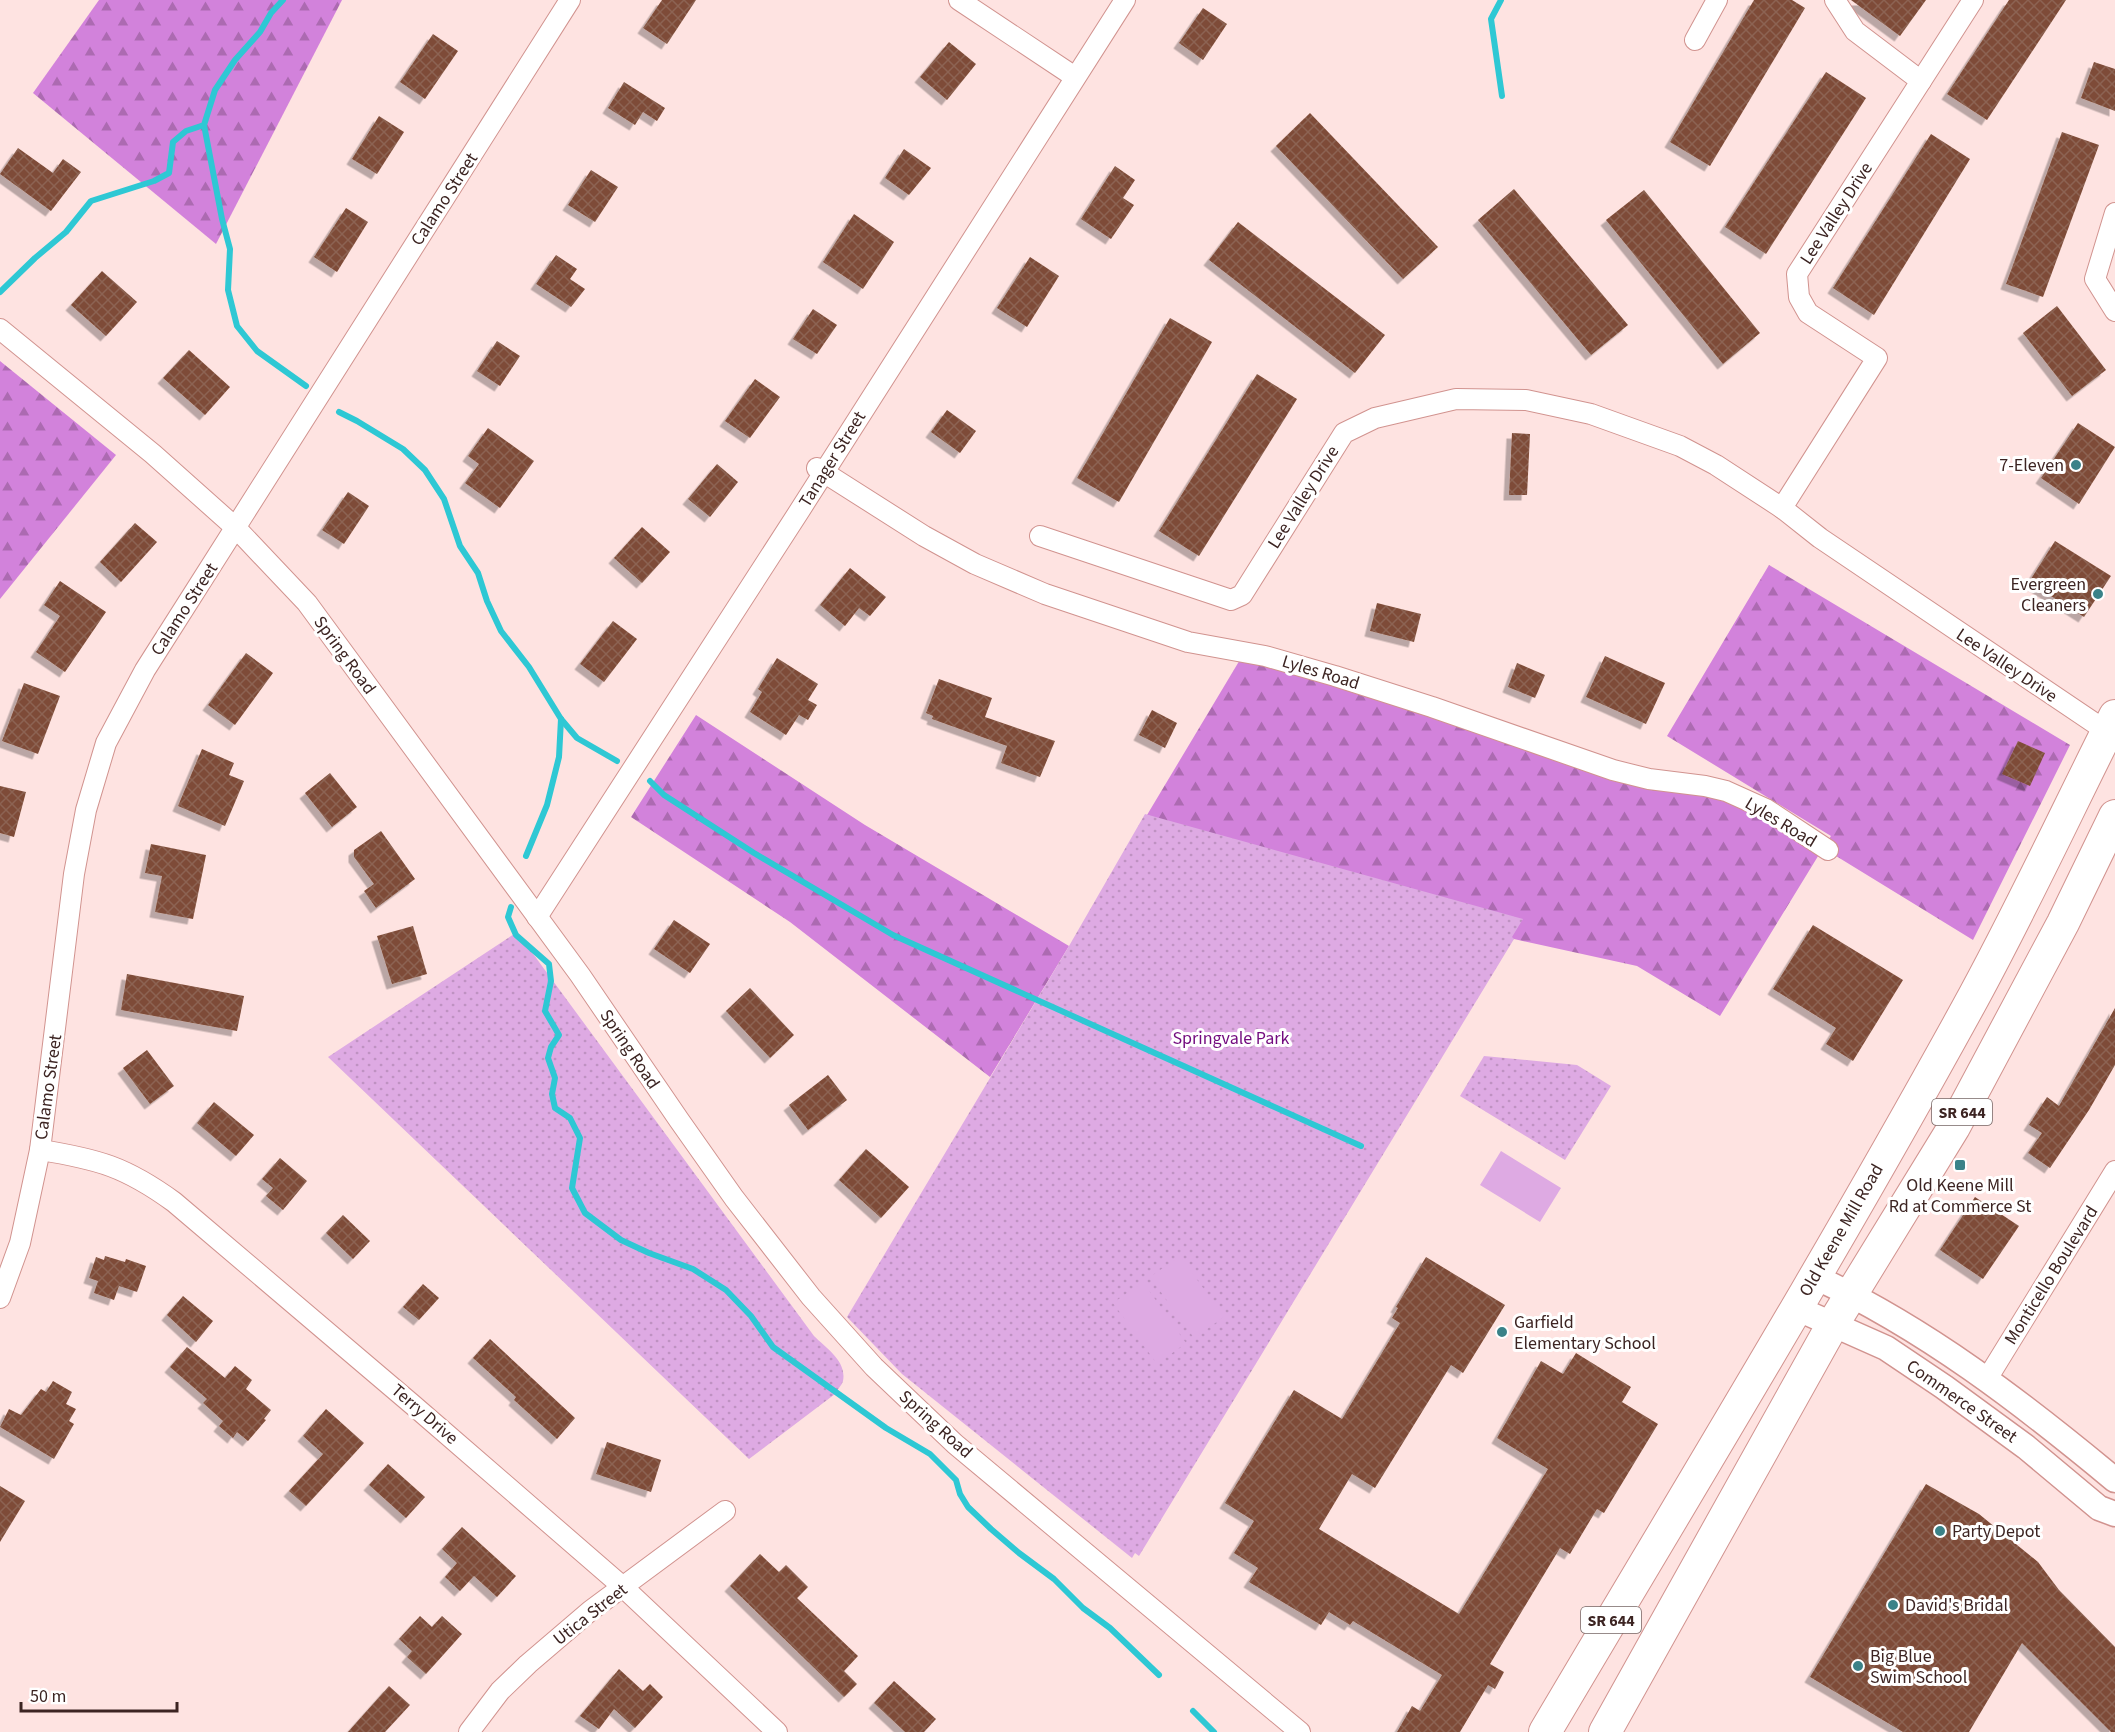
<svg xmlns="http://www.w3.org/2000/svg" width="2115" height="1732" viewBox="0 0 2115 1732" font-family="'Source Sans 3',sans-serif">
<defs>
<pattern id="forest-firs" width="22" height="20" patternUnits="userSpaceOnUse" patternTransform="scale(1.5)"><rect width="22" height="20" fill="#d282db"/><path d="M5 1l3.5 6h-7zM16 11l3.5 6h-7z" fill="#ac6ab1"/></pattern>
<pattern id="park-dots" width="8" height="8" patternUnits="userSpaceOnUse" patternTransform="scale(1.5)"><rect width="8" height="8" fill="#deaae3"/><path d="M2 2h.1M6 6h.1" fill="none" stroke="#bf92c2" stroke-width="1.8" stroke-linecap="round"/></pattern>
<pattern id="building-cross-hatch" width="8" height="8" patternUnits="userSpaceOnUse" patternTransform="scale(1.5)"><rect width="8" height="8" fill="#7e4c37"/><path d="M0 0l8 8M0 8l8-8" fill="none" stroke="#8c6352"/></pattern>
<filter id="shadow"><feDropShadow dx="-5.5" dy="5.5" stdDeviation="0" flood-color="#0004"/></filter>
</defs>
<rect width="100%" height="100%" fill="#fee3e1"/>
<g fill="url(#forest-firs)">
<polygon points="99,0 342,0 216,244 33,93"/>
<polygon points="0,361 116,455 0,599"/>
<polygon points="1769,565 2070,745 1973,940 1823,848 1720,1016 1637,966 1514,939 1147,815 1247,648 1638,782 1716,783 1823,848 1831,836 1667,736"/>
<polygon points="696,715 865,825 1069,946 990,1077 790,922 631,817"/>
</g>
<g fill="url(#park-dots)">
<polygon points="1145,814 1523,919 1512,937 1514,939 1139,1556 1135,1553 1132,1558 902,1374 847,1317 1069,946"/>
<path d="M517 932 814 1336C826 1348 847 1361 843 1381 842 1385 837 1390 835 1394L749 1459 328 1057Z"/>
<polygon points="1484,1056 1577,1065 1611,1086 1565,1160 1460,1096"/>
</g>
<g fill="#deaae3">
<polygon points="1501,1151 1561,1188 1540,1222 1480,1185"/>
<polygon points="1180,1256 1224,1317 1194,1338 1150,1277"/>
<polygon points="1143,1282 1186,1343 1157,1364 1113,1303"/>
</g>
<g fill="none" stroke-linecap="round" stroke-linejoin="round">
<g stroke="#2ec8d4" stroke-width="6">
<polyline points="1501,0 1491,19 1502,96"/>
<polyline points="204,125 222,219 230,249 228,290 237,326 257,351 306,386"/>
<polyline points="0,292 35,258 66,232 91,201 154,181 169,173 173,142 186,131 204,125 215,90 235,60 260,32 271,13 283,0"/>
<polyline points="339,412 357,421 403,449 425,470 444,499 460,546 478,573 487,601 501,631 529,667 561,719 577,738 617,761"/>
<polyline points="650,781 664,795 754,853 893,935 1361,1146"/>
<polyline points="526,856 547,805 559,757 561,719"/>
<polyline points="511,907 508,917 516,935 549,964 551,981 545,1011 559,1035 551,1047 548,1058 555,1078 552,1094 555,1108 570,1118 580,1138 572,1188 585,1213 621,1240 649,1253 693,1269 726,1290 751,1316 773,1347 886,1428 930,1454 956,1480 960,1494 968,1507 991,1529 1019,1553 1054,1579 1083,1608 1110,1628 1159,1675"/>
<polyline points="1193,1711 1214,1732"/>
</g>
</g>
<g fill="url(#building-cross-hatch)" filter="url(#shadow)">
<polygon points="662,0 696,0 667,44 643,28"/>
<polygon points="1754,0 1792,0 1805,8 1710,166 1670,142"/>
<polygon points="1851,0 1926,0 1900,36"/>
<polygon points="2009,0 2066,0 1987,120 1947,94"/>
<polygon points="1203,8 1227,24 1203,60 1179,43"/>
<polygon points="433,34 458,51 425,99 400,82"/>
<polygon points="949,42 976,64 947,100 920,77"/>
<polygon points="2094,62 2115,69 2115,111 2081,98"/>
<polygon points="1826,72 1866,98 1766,254 1725,227"/>
<polygon points="624,82 665,108 657,121 643,112 635,125 608,108"/>
<polygon points="1310,113 1438,247 1403,279 1276,146"/>
<polygon points="379,116 404,132 377,174 352,159"/>
<polygon points="2062,132 2099,145 2043,297 2006,284"/>
<polygon points="1931,134 1970,159 1874,315 1833,288"/>
<polygon points="18,148 53,173 63,159 81,172 51,211 0,174"/>
<polygon points="904,149 931,168 909,195 885,178"/>
<polygon points="1115,166 1135,180 1123,198 1134,205 1111,239 1081,219"/>
<polygon points="591,170 618,187 595,222 568,205"/>
<polygon points="1514,189 1628,325 1591,355 1478,220"/>
<polygon points="1644,190 1760,333 1723,364 1606,220"/>
<polygon points="346,208 368,222 337,272 314,257"/>
<polygon points="854,214 894,242 863,289 823,262"/>
<polygon points="1238,222 1385,335 1355,373 1209,260"/>
<polygon points="556,255 577,269 570,279 585,289 571,307 536,284"/>
<polygon points="1030,257 1059,276 1027,327 997,308"/>
<polygon points="102,271 137,302 106,336 71,305"/>
<polygon points="2057,306 2106,370 2072,396 2023,333"/>
<polygon points="813,309 837,325 817,354 793,339"/>
<polygon points="1170,318 1212,342 1119,502 1077,478"/>
<polygon points="497,341 520,356 500,386 477,371"/>
<polygon points="189,350 230,387 205,415 163,378"/>
<polygon points="1257,374 1297,399 1199,556 1159,531"/>
<polygon points="755,379 780,397 750,438 725,421"/>
<polygon points="947,410 976,431 960,453 931,432"/>
<polygon points="2078,423 2115,447 2079,504 2041,478"/>
<polygon points="488,428 534,461 500,508 465,483 479,464 468,456"/>
<polygon points="1512,433 1530,434 1527,495 1509,495"/>
<polygon points="717,464 738,482 710,517 688,499"/>
<polygon points="348,492 369,506 344,544 322,530"/>
<polygon points="135,523 157,542 121,582 100,562"/>
<polygon points="642,527 670,552 642,583 614,558"/>
<polygon points="2055,541 2111,576 2084,617 2029,582"/>
<polygon points="850,568 886,597 870,616 859,608 845,626 820,605"/>
<polygon points="60,581 106,612 65,672 36,652 60,616 44,605"/>
<polygon points="1377,603 1421,614 1414,642 1370,631"/>
<polygon points="613,621 637,639 604,682 580,664"/>
<polygon points="246,653 273,673 235,725 208,705"/>
<polygon points="1605,656 1665,683 1646,724 1586,697"/>
<polygon points="777,658 818,684 808,700 817,705 808,720 799,715 786,735 750,712 762,692 758,689"/>
<polygon points="1517,663 1545,675 1535,698 1508,687"/>
<polygon points="939,679 992,698 985,717 1055,741 1040,777 1001,763 1007,746 932,719 933,716 926,713"/>
<polygon points="24,683 60,696 38,754 2,741"/>
<polygon points="1152,710 1177,723 1165,748 1139,735"/>
<polygon points="2018,741 2045,753 2030,786 2002,774"/>
<polygon points="202,749 234,763 229,775 244,781 225,826 178,806"/>
<polygon points="330,773 357,807 332,827 305,793"/>
<polygon points="0,786 26,792 14,837 0,833"/>
<polygon points="381,831 415,879 376,908 364,891 374,884 354,857 354,850"/>
<polygon points="151,844 206,855 193,919 155,912 162,876 145,873"/>
<polygon points="674,920 710,944 690,973 654,949"/>
<polygon points="1813,925 1903,980 1853,1061 1826,1044 1836,1028 1773,989"/>
<polygon points="413,926 427,974 392,984 377,936"/>
<polygon points="127,974 244,996 237,1031 121,1010"/>
<polygon points="750,988 794,1035 770,1058 726,1011"/>
<polygon points="2115,1008 2115,1065 2089,1110 2050,1168 2028,1153 2042,1133 2029,1125 2047,1097 2059,1106"/>
<polygon points="147,1050 174,1086 150,1104 123,1068"/>
<polygon points="828,1075 847,1100 808,1130 789,1105"/>
<polygon points="214,1102 254,1135 236,1156 197,1123"/>
<polygon points="866,1149 909,1187 881,1218 839,1180"/>
<polygon points="280,1158 307,1181 283,1210 266,1196 273,1188 262,1179"/>
<polygon points="1975,1197 2019,1226 1983,1279 1940,1250"/>
<polygon points="343,1215 370,1241 353,1259 326,1233"/>
<polygon points="105,1256 125,1262 126,1259 146,1266 137,1292 119,1286 114,1300 94,1293 98,1281 89,1278 96,1257 104,1260"/>
<polygon points="1426,1257 1505,1305 1463,1373 1451,1365 1375,1488 1352,1474 1319,1529 1459,1614 1548,1469 1497,1438 1541,1361 1563,1374 1576,1353 1631,1387 1622,1402 1658,1424 1604,1513 1597,1509 1570,1554 1560,1548 1490,1664 1504,1672 1495,1689 1488,1685 1460,1732 1397,1732 1412,1706 1420,1711 1442,1675 1353,1621 1350,1625 1329,1612 1321,1625 1249,1582 1258,1568 1234,1553 1254,1521 1225,1503 1294,1390 1342,1419 1400,1323 1392,1318 1398,1308 1396,1307"/>
<polygon points="423,1284 439,1298 419,1320 403,1307"/>
<polygon points="183,1296 213,1321 196,1342 167,1315"/>
<polygon points="490,1339 575,1418 557,1439 514,1400 516,1397 473,1358"/>
<polygon points="187,1347 225,1378 235,1366 252,1380 246,1389 271,1410 264,1419 266,1420 248,1441 237,1432 233,1438 219,1426 223,1421 203,1403 207,1399 170,1367"/>
<polygon points="53,1381 72,1392 66,1404 76,1409 69,1421 74,1424 54,1459 0,1427 9,1409 21,1415 41,1389 46,1392"/>
<polygon points="326,1409 364,1443 306,1506 289,1491 323,1454 303,1436"/>
<polygon points="607,1442 661,1460 651,1492 596,1474"/>
<polygon points="388,1464 425,1497 406,1518 369,1485"/>
<polygon points="1926,1484 1979,1514 2038,1562 2059,1590 2115,1647 2115,1732 2111,1732 2022,1643 1969,1732 1903,1732 1810,1677"/>
<polygon points="0,1486 25,1501 0,1542"/>
<polygon points="462,1527 516,1576 497,1597 474,1576 460,1591 445,1577 457,1563 442,1549"/>
<polygon points="760,1554 779,1572 786,1565 808,1587 797,1598 858,1656 844,1671 857,1684 844,1697 730,1586"/>
<polygon points="420,1616 432,1627 442,1616 462,1634 426,1674 407,1657 412,1651 399,1639"/>
<polygon points="619,1669 643,1691 650,1684 663,1697 635,1728 614,1709 599,1729 580,1716"/>
<polygon points="894,1681 936,1719 924,1732 905,1732 874,1703"/>
<polygon points="389,1686 410,1705 385,1732 348,1732"/>
</g>
<g fill="none" stroke-linecap="round" stroke-linejoin="round">
<defs>
<g id="minor">
<polyline points="959,0 1075,77"/>
<polyline points="1835,0 1855,31 1921,81 1797,274 1799,297 1808,313 1877,358 1782,508 1820,538 2115,737"/>
<polyline points="1695,40 1717,0"/>
<polyline points="1921,81 1973,0"/>
<polyline points="2115,213 2095,279 2115,311"/>
<polyline points="0,329 153,454 236,528 307,603 580,975 679,1120 734,1198 811,1297 874,1367 955,1444 1300,1732"/>
<polyline points="817,468 924,536 975,564 1045,594 1188,642 1265,656 1335,676 1432,707 1613,770 1649,779 1705,786 1726,791 1766,809 1828,850"/>
<polyline points="1040,536 1231,600 1242,595 1344,433 1375,418 1456,399 1526,400 1591,414 1680,446 1716,465 1782,508"/>
<polyline points="537,917 800,510 1125,0"/>
<path d="M40 1150C98 1159 126 1167 174 1202L413 1405 623 1587 777 1732"/>
<polyline points="0,1298 20,1243 40,1150 74,874 86,810 106,743 145,670 570,0"/>
<polyline points="1987,1379 2115,1171"/>
<polyline points="469,1732 500,1691 528,1664 590,1611 725,1511"/>
</g>
<g id="tertiary">
<path d="M1815 1277C1926 1329 2021 1402 2115 1480"/>
<polyline points="1796,1308 1886,1348 1944,1387 2026,1447 2099,1508 2115,1514"/>
</g>
<g id="primary">
<path d="M1545 1732C1687 1492 1833 1253 1967 1009 2020 913 2066 813 2115 716"/>
<polyline points="1605,1732 1833,1324 1954,1127 2063,923 2115,816"/>
</g>
</defs>
<use href="#minor" stroke="#d1938f" stroke-width="22"/>
<use href="#tertiary" stroke="#d1938f" stroke-width="27"/>
<use href="#primary" stroke="#d1938f" stroke-width="34"/>
<use href="#minor" stroke="#fff" stroke-width="20"/>
<use href="#tertiary" stroke="#fff" stroke-width="24"/>
<use href="#primary" stroke="#fff" stroke-width="32"/>
</g>
<g fill="#3a8288" stroke="#fff" stroke-width="2">
<circle cx="2076" cy="465" r="6"/>
<circle cx="2098" cy="594" r="6"/>
<rect x="1954" y="1159" width="12" height="12" rx="3"/>
<circle cx="1502" cy="1332" r="6"/>
<circle cx="1940" cy="1531" r="6"/>
<circle cx="1893" cy="1605" r="6"/>
<circle cx="1858" cy="1666" r="6"/>
</g>
<g text-anchor="middle" stroke-width="6" stroke-linejoin="round" paint-order="stroke">
<g fill="#fff" stroke="#766664" stroke-width="1.5">
<rect x="1932" y="1099" width="60" height="26" rx="4.5"/>
<rect x="1581" y="1607" width="60" height="26" rx="4.5"/>
</g>
<g font-size="16" font-weight="bold" fill="#3c2422">
<text x="1962" y="1118">SR 644</text>
<text x="1611" y="1626">SR 644</text>
</g>
<g font-size="18" fill="#3c2422" stroke="#fff">
<text transform="translate(444 199) rotate(-57)" y="6">Calamo Street</text>
<text transform="translate(1836 213) rotate(-57)" y="6">Lee Valley Drive</text>
<text transform="translate(832 459) rotate(-58)" y="6">Tanager Street</text>
<text transform="translate(1303 497) rotate(-58)" y="6">Lee Valley Drive</text>
<text transform="translate(184 609) rotate(-57)" y="6">Calamo Street</text>
<text transform="translate(345 655) rotate(54)" y="6">Spring Road</text>
<text transform="translate(2007 665) rotate(34)" y="6">Lee Valley Drive</text>
<text transform="translate(1321 672) rotate(17)" y="6">Lyles Road</text>
<text transform="translate(1781 822) rotate(31)" y="6">Lyles Road</text>
<text transform="translate(630 1049) rotate(56)" y="6">Spring Road</text>
<text transform="translate(48 1087) rotate(-82)" y="6">Calamo Street</text>
<text transform="translate(1841 1230) rotate(-60)" y="6">Old Keene Mill Road</text>
<text transform="translate(2051 1275) rotate(-58)" y="6">Monticello Boulevard</text>
<text transform="translate(1962 1401) rotate(35)" y="6">Commerce Street</text>
<text transform="translate(425 1414) rotate(41)" y="6">Terry Drive</text>
<text transform="translate(936 1424) rotate(42)" y="6">Spring Road</text>
<text transform="translate(590 1614) rotate(-38)" y="6">Utica Street</text>
</g>
<g font-size="18" fill="#3c2422" stroke="#fff" text-anchor="start">
<text x="2064" y="471" text-anchor="end">7-Eleven</text>
<text x="2086" y="590" text-anchor="end">Evergreen<tspan x="2086" dy="21">Cleaners</tspan></text>
<text x="1960" y="1191" text-anchor="middle">Old Keene Mill<tspan x="1960" dy="21">Rd at Commerce St</tspan></text>
<text x="1514" y="1328">Garfield<tspan x="1514" dy="21">Elementary School</tspan></text>
<text x="1952" y="1537">Party Depot</text>
<text x="1905" y="1611">David's Bridal</text>
<text x="1870" y="1662">Big Blue<tspan x="1870" dy="21">Swim School</tspan></text>
</g>
<g font-size="18" fill="#720a7e" stroke="#fff">
<text x="1231" y="1044">Springvale Park</text>
</g>
</g>
<path d="M21 1702v9h156v-9" fill="none" stroke="#3c2422" stroke-width="3"/>
<text x="30" y="1702" font-size="18" fill="#3c2422" stroke="#ffffff" stroke-width="4.5" paint-order="stroke">50 m</text>
</svg>
